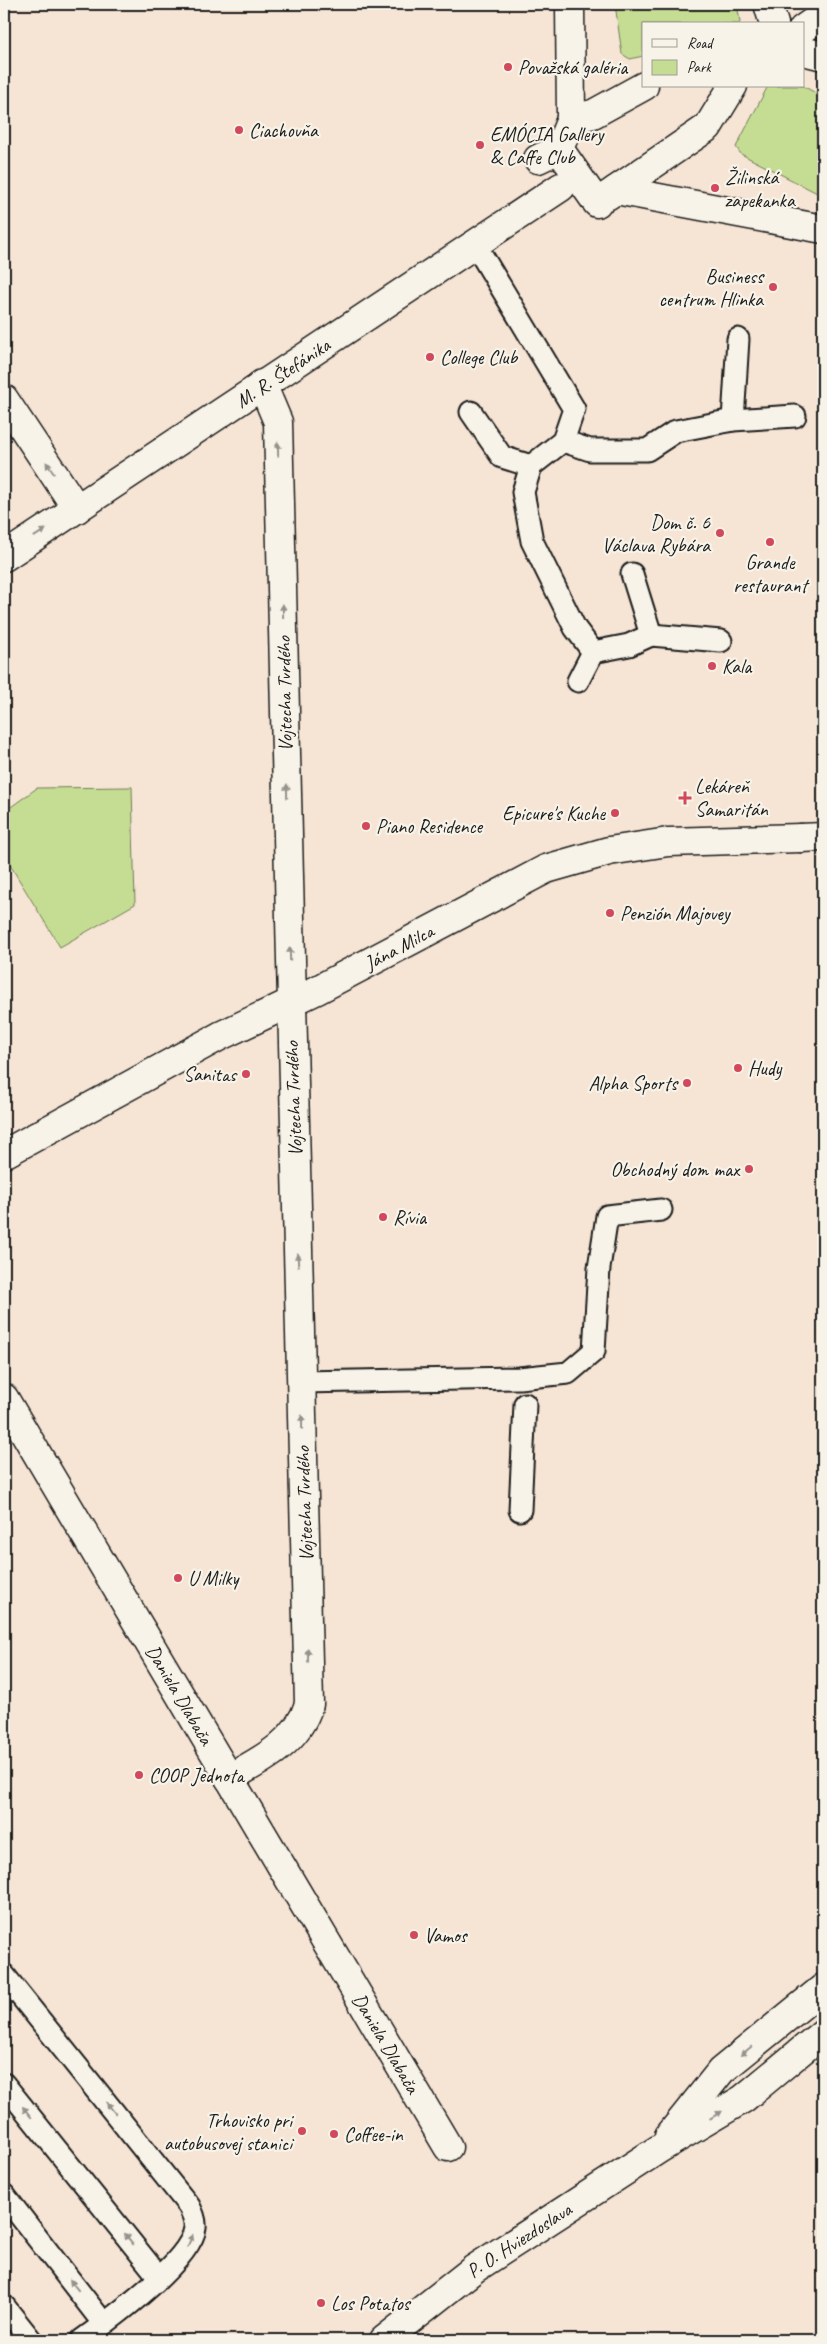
<svg xmlns="http://www.w3.org/2000/svg" width="827" height="2344" viewBox="0 0 827 2344" font-family="Caveat,sans-serif">
<rect width="100%" height="100%" fill="#f6e4d4"/>
<filter id="ink" filterUnits="userSpaceOnUse"><feTurbulence type="fractalNoise" baseFrequency=".02" numOctaves="2"/><feDisplacementMap in="SourceGraphic" scale="10" xChannelSelector="R" yChannelSelector="G"/><feConvolveMatrix kernelMatrix="1 2 1 2 8 2 1 2 1" color-interpolation-filters="sRGB"/></filter>
<g filter="url(#ink)">
<g fill="#c5dd93" stroke="#707c58">
<polygon points="615,4 737,4 740,22 739,24 643,24 643,56 630,59 622,54"/>
<polygon points="768,86 803,86 823,97 823,196 741,154 736,147"/>
<polygon points="132,787 135,904 60,947 4,855 4,812 37,788"/>
</g>
<g fill="none" stroke-linecap="round" stroke-linejoin="round">
<defs>
<g id="service">
<polyline points="475,244 574,409 563,441 531,466 523,492 532,541 575,628 593,652 578,681"/>
<polyline points="471,412 502,457 531,466"/>
<polyline points="733,420 738,339"/>
<polyline points="563,441 590,450 647,450 676,431 733,420 795,416"/>
<polyline points="632,574 651,635"/>
<polyline points="593,652 629,645 651,635 721,641"/>
<polyline points="301,1382 519,1378 568,1373 594,1351 599,1268 607,1216 661,1210"/>
<polyline points="520,1510 525,1404"/>
<path d="M4 1975 189 2206C192 2212 196 2220 195 2228 191 2261 110 2320 82 2340"/>
<polyline points="4,2084 159,2277"/>
<polyline points="4,2195 104,2324"/>
<polyline points="4,2306 31,2340"/>
</g>
<g id="pedestrian">
<polyline points="570,4 571,119 559,149 597,203"/>
<polyline points="768,4 774,24"/>
<polyline points="803,29 823,15"/>
<polyline points="803,51 823,56"/>
<polyline points="571,119 593,114 644,86"/>
<polyline points="538,159 559,149"/>
<polyline points="616,190 823,229"/>
<polyline points="607,196 708,127 733,86"/>
<polyline points="801,838 823,837"/>
</g>
<g id="minor">
<polyline points="4,399 77,509"/>
<path id="s1" d="M4 557C190 435 375 311 561 187"/>
<path id="s2" d="M4 1154 220 1036 317 990 546 869 609 851 668 842 801 838"/>
<path id="s3" d="M4 1398 448 2147"/>
<path d="M229 1778C262 1760 298 1742 309 1704L278 422 262 384"/>
<polyline points="669,2136 721,2071 823,1988"/>
<path id="s4" d="M384 2340 474 2269 659 2149 743 2099 823 2033"/>
</g>
</defs>
<use href="#service" stroke="#1c1c1c" stroke-width="25"/>
<use href="#pedestrian" stroke="#1c1c1c" stroke-width="31"/>
<use href="#minor" stroke="#1c1c1c" stroke-width="31"/>
<use href="#service" stroke="#f7f3e8" stroke-width="21"/>
<use href="#pedestrian" stroke="#f7f3e8" stroke-width="28"/>
<use href="#minor" stroke="#f7f3e8" stroke-width="28"/>
</g>
<defs><path id="oneway-solid" d="M-6-.8H1V-3.2L6.5 0L1 3.2V.8H-6Z" transform="scale(1.25)"/></defs>
<g fill="#94928c">
<use href="#oneway-solid" transform="translate(278 449) rotate(-91)"/>
<use href="#oneway-solid" transform="translate(50 468) rotate(-124)"/>
<use href="#oneway-solid" transform="translate(40 533) rotate(-33)"/>
<use href="#oneway-solid" transform="translate(283 611) rotate(-91)"/>
<use href="#oneway-solid" transform="translate(287 791) rotate(-91)"/>
<use href="#oneway-solid" transform="translate(290 954) rotate(-91)"/>
<use href="#oneway-solid" transform="translate(298 1260) rotate(-92)"/>
<use href="#oneway-solid" transform="translate(302 1422) rotate(-91)"/>
<use href="#oneway-solid" transform="translate(308 1655) rotate(-91)"/>
<use href="#oneway-solid" transform="translate(746 2051) rotate(141)"/>
<use href="#oneway-solid" transform="translate(111 2108) rotate(-128)"/>
<use href="#oneway-solid" transform="translate(27 2112) rotate(-129)"/>
<use href="#oneway-solid" transform="translate(716 2115) rotate(-31)"/>
<use href="#oneway-solid" transform="translate(129 2239) rotate(-129)"/>
<use href="#oneway-solid" transform="translate(190 2241) rotate(-67)"/>
<use href="#oneway-solid" transform="translate(74 2285) rotate(-128)"/>
</g>
</g>
<g fill="#d1495b" stroke="#f7f3e8" stroke-width="2">
<circle cx="508" cy="67" r="5"/>
<circle cx="239" cy="130" r="5"/>
<circle cx="480" cy="145" r="5"/>
<circle cx="715" cy="188" r="5"/>
<circle cx="773" cy="287" r="5"/>
<circle cx="430" cy="357" r="5"/>
<circle cx="720" cy="533" r="5"/>
<circle cx="770" cy="542" r="5"/>
<circle cx="712" cy="666" r="5"/>
<path d="M682.5 790.5h5v5h5v5h-5v5h-5v-5h-5v-5h5z"/>
<circle cx="615" cy="813" r="5"/>
<circle cx="366" cy="826" r="5"/>
<circle cx="610" cy="913" r="5"/>
<circle cx="738" cy="1068" r="5"/>
<circle cx="246" cy="1074" r="5"/>
<circle cx="687" cy="1083" r="5"/>
<circle cx="749" cy="1169" r="5"/>
<circle cx="383" cy="1217" r="5"/>
<circle cx="178" cy="1578" r="5"/>
<circle cx="139" cy="1775" r="5"/>
<circle cx="414" cy="1935" r="5"/>
<circle cx="302" cy="2131" r="5"/>
<circle cx="334" cy="2134" r="5"/>
<circle cx="321" cy="2303" r="5"/>
</g>
<g text-anchor="middle" stroke-width="4.5" stroke-linejoin="round" paint-order="stroke">
<g font-size="20" fill="#1c1c1c" stroke="#f7f3e8" text-anchor="start">
<text x="518" y="74">Považská galéria</text>
<text x="249" y="137">Ciachovňa</text>
<text x="490" y="141">EMÓCIA Gallery<tspan x="490" dy="23">&amp; Caffe Club</tspan></text>
<text x="725" y="184">Žilinská<tspan x="725" dy="23">zapekanka</tspan></text>
<text x="763" y="283" text-anchor="end">Business<tspan x="763" dy="23">centrum Hlinka</tspan></text>
<text x="440" y="364">College Club</text>
<text x="710" y="529" text-anchor="end">Dom č. 6<tspan x="710" dy="23">Václava Rybára</tspan></text>
<text x="770" y="569" text-anchor="middle">Grande<tspan x="770" dy="23">restaurant</tspan></text>
<text x="722" y="673">Kala</text>
<text x="695" y="793">Lekáreň<tspan x="695" dy="23">Samaritán</tspan></text>
<text x="605" y="820" text-anchor="end">Epicure's Kuche</text>
<text x="376" y="833">Piano Residence</text>
<text x="620" y="920">Penzión Majovey</text>
<text x="748" y="1075">Hudy</text>
<text x="236" y="1081" text-anchor="end">Sanitas</text>
<text x="677" y="1090" text-anchor="end">Alpha Sports</text>
<text x="739" y="1176" text-anchor="end">Obchodný dom max</text>
<text x="393" y="1224">Rívia</text>
<text x="188" y="1585">U Milky</text>
<text x="149" y="1782">COOP Jednota</text>
<text x="424" y="1942">Vamos</text>
<text x="292" y="2127" text-anchor="end">Trhovisko pri<tspan x="292" dy="23">autobusovej stanici</tspan></text>
<text x="344" y="2141">Coffee-in</text>
<text x="331" y="2310">Los Potatos</text>
</g>
<g font-size="20" fill="#1c1c1c" stroke="#f7f3e8">
<text dy="7" stroke="none"><textPath href="#s1" startOffset="334">M. R. Štefánika</textPath></text>
<text transform="translate(284 694) rotate(-91)" y="7">Vojtecha Tvrdého</text>
<text dy="7" stroke="none"><textPath href="#s2" startOffset="446">Jána Milca</textPath></text>
<text transform="translate(293 1099) rotate(-92)" y="7">Vojtecha Tvrdého</text>
<text transform="translate(304 1504) rotate(-92)" y="7">Vojtecha Tvrdého</text>
<text dy="7" stroke="none"><textPath href="#s3" startOffset="345">Daniela Dlabača</textPath></text>
<text dy="7" stroke="none"><textPath href="#s3" startOffset="750">Daniela Dlabača</textPath></text>
<text dy="7" stroke="none"><textPath href="#s4" startOffset="168">P. O. Hviezdoslava</textPath></text>
</g>
</g>
<rect width="827" height="2344" fill="none" stroke="#f7f3e8" stroke-width="20"/>
<rect x="10" y="10" width="807" height="2324" fill="none" stroke="#1c1c1c" stroke-width="2" filter="url(#ink)"/>
<rect x="642" y="22" width="162" height="65" fill="#f7f3e8" stroke="#9f9d96"/>
<rect x="652" y="39" width="25" height="8" fill="#f7f3e8" stroke="#9f9d96"/>
<text x="687" y="48" font-size="15" fill="#1c1c1c">Road</text>
<rect x="652" y="60" width="25" height="15" fill="#c5dd93" stroke="#9f9d96"/>
<text x="687" y="72" font-size="15" fill="#1c1c1c">Park</text>
</svg>
